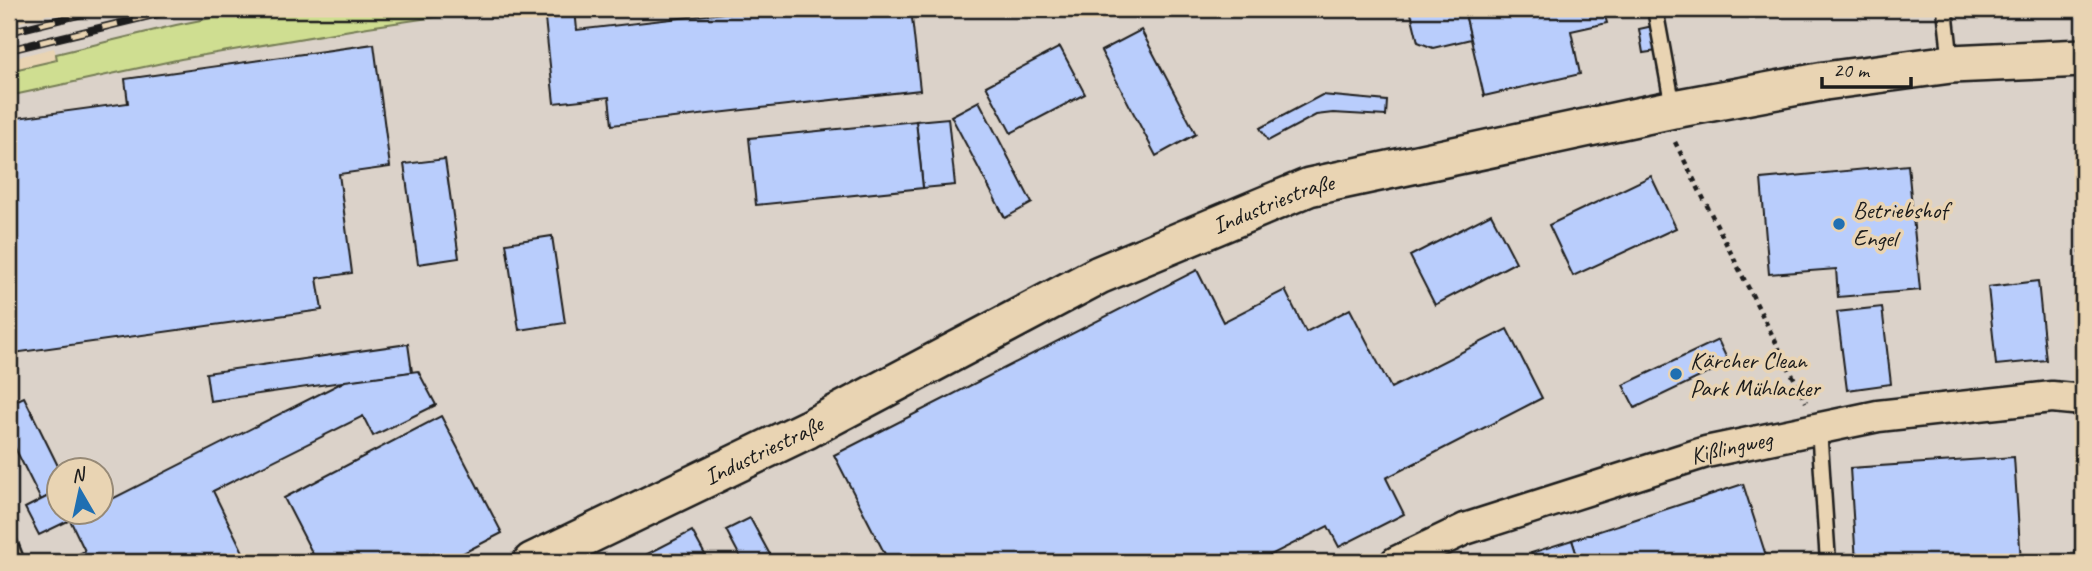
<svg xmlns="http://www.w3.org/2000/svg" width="2092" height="571" viewBox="0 0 2092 571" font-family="Caveat,sans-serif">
<rect width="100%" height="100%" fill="#e9d4b3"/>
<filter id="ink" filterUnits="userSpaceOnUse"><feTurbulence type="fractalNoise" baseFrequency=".0143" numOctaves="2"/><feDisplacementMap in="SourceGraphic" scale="14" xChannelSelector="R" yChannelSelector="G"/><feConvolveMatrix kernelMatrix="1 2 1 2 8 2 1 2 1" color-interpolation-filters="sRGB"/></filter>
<g filter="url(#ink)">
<g fill="#dbd2c9" fill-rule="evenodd">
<polygon points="45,9 257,9 176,25 56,54 54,48 9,59 9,25 46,15"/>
<path d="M489 9H2083V562H9V96L181 59 368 27ZM60 470H102V512H60Z"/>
</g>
<polygon fill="#cfde91" stroke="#767d56" stroke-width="2" points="256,9 489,9 368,27 181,59 9,96 9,71 57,60 56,54 176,25"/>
<g fill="#b9cdfc" stroke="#1c1c1c" stroke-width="2">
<polygon points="544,9 575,9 577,30 758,9 911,9 920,90 612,125 609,97 554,103"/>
<polygon points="1410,9 1464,9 1471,39 1433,48 1418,42"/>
<polygon points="1464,9 1603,9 1607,23 1571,31 1580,74 1484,96"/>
<polygon points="1653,26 1657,51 1643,53 1639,29"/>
<polygon points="1141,30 1196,134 1156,156 1101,51"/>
<polygon points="374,44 390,167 339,174 352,273 317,278 322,310 13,353 14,361 9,362 9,119 128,103 125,79"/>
<polygon points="1060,47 1085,94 1011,133 986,86"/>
<polygon points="1322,95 1387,101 1386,116 1333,113 1316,115 1268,141 1260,128"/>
<polygon points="979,101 1032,203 1005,218 951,116"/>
<polygon points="948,118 955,185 923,188 916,121"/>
<polygon points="916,121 923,188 756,205 749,138"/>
<polygon points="2078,135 2083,135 2083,281 2080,281"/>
<polygon points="445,159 459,258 418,264 404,164"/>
<polygon points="1908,165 1920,290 1838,297 1836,269 1769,274 1761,179"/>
<polygon points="1651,176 1676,228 1573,276 1549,225"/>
<polygon points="1491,214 1516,262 1435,305 1410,256"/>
<polygon points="552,236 565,323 519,330 506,243"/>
<polygon points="1197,270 1223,322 1285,290 1306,332 1350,309 1391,388 1507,329 1542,398 1386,478 1404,514 1339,547 1328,526 1257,562 889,562 834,455"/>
<polygon points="2038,281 2046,360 1996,365 1988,287"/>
<polygon points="1882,307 1891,384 1847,390 1837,312"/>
<polygon points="1718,340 1729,363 1635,408 1623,385"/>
<polygon points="408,344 412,372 210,401 206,373"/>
<polygon points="418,371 436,405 373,436 363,416 213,491 245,556 234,562 73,562 71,558 85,551 70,520 86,512 102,512 102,504 345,381"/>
<polygon points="24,397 60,470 60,490 41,500 9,436 9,404"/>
<polygon points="441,416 502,533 446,562 317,562 284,498"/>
<polygon points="2014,457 2021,562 1856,562 1850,468"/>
<polygon points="2083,471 2083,562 2075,562"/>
<polygon points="1743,484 1768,562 1579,562 1572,540"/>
<polygon points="56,492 60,500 60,512 65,512 70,520 39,535 25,508"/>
<polygon points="750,518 774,562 743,562 726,530"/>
<polygon points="692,531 709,562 632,562"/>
<polygon points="1572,540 1579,562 1535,562 1531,553"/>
</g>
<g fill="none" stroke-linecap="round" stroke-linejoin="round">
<defs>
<g id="service">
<polyline points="1655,9 1673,107"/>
<polyline points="1945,9 1951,63"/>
<polyline points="1819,428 1828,562"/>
<polyline points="9,542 17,562"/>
</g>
<g id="minor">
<path id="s1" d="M1396 562 1465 529 1706 452 1878 416 2052 397 2083 400"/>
</g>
<g id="tertiary">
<path id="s2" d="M532 562 808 429 1099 275 1309 187 1674 109 1825 81 1951 64 2083 58"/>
</g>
</defs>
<use href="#service" stroke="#1c1c1c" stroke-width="19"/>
<use href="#minor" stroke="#1c1c1c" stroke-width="35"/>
<use href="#tertiary" stroke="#1c1c1c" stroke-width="42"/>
<polyline stroke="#1c1c1c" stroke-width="4.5" stroke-dasharray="5 5" stroke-linecap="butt" points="1675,142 1806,402"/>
<use href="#service" stroke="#e9d4b3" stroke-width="14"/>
<use href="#minor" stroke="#e9d4b3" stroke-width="30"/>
<use href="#tertiary" stroke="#e9d4b3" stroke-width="37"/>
<defs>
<g id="rail">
<polyline points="9,32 102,9"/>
<polyline points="9,50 178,9"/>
</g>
</defs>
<use href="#rail" stroke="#1c1c1c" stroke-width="8"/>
<use href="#rail" stroke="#e9d4b3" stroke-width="5" stroke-dasharray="16" stroke-linecap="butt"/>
</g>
</g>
<g fill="#1f6fb2" stroke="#e9d4b3" stroke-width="2.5">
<circle cx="1839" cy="224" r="7"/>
<circle cx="1676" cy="374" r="7"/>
</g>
<g text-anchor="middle" stroke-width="7" stroke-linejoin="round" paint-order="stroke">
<g font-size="24" fill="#1c1c1c" stroke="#e9d4b3">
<text dy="8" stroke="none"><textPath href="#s2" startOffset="824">Industriestraße</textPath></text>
<text dy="8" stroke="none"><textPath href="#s1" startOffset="355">Kißlingweg</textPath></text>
<text dy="8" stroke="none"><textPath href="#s2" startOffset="257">Industriestraße</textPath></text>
</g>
<g font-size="24" fill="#1c1c1c" stroke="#e9d4b3" text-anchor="start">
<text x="1853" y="218">Betriebshof<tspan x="1853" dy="28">Engel</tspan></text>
<text x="1690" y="368">Kärcher Clean<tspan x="1690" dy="28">Park Mühlacker</tspan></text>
</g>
</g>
<rect width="2092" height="571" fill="none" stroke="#e9d4b3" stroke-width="35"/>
<rect x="18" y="18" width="2057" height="536" fill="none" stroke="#1c1c1c" stroke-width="2.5" filter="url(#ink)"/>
<g transform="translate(80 491) rotate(351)"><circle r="33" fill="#e9d4b3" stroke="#978a77" stroke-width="2"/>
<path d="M0-5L12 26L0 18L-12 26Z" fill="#1f6fb2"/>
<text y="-10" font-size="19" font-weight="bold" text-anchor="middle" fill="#1c1c1c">N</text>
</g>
<path d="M1822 77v10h89v-10" fill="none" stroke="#1c1c1c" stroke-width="3.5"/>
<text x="1833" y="77" font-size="21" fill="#1c1c1c" stroke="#e9d4b3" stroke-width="5" paint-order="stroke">20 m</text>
</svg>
